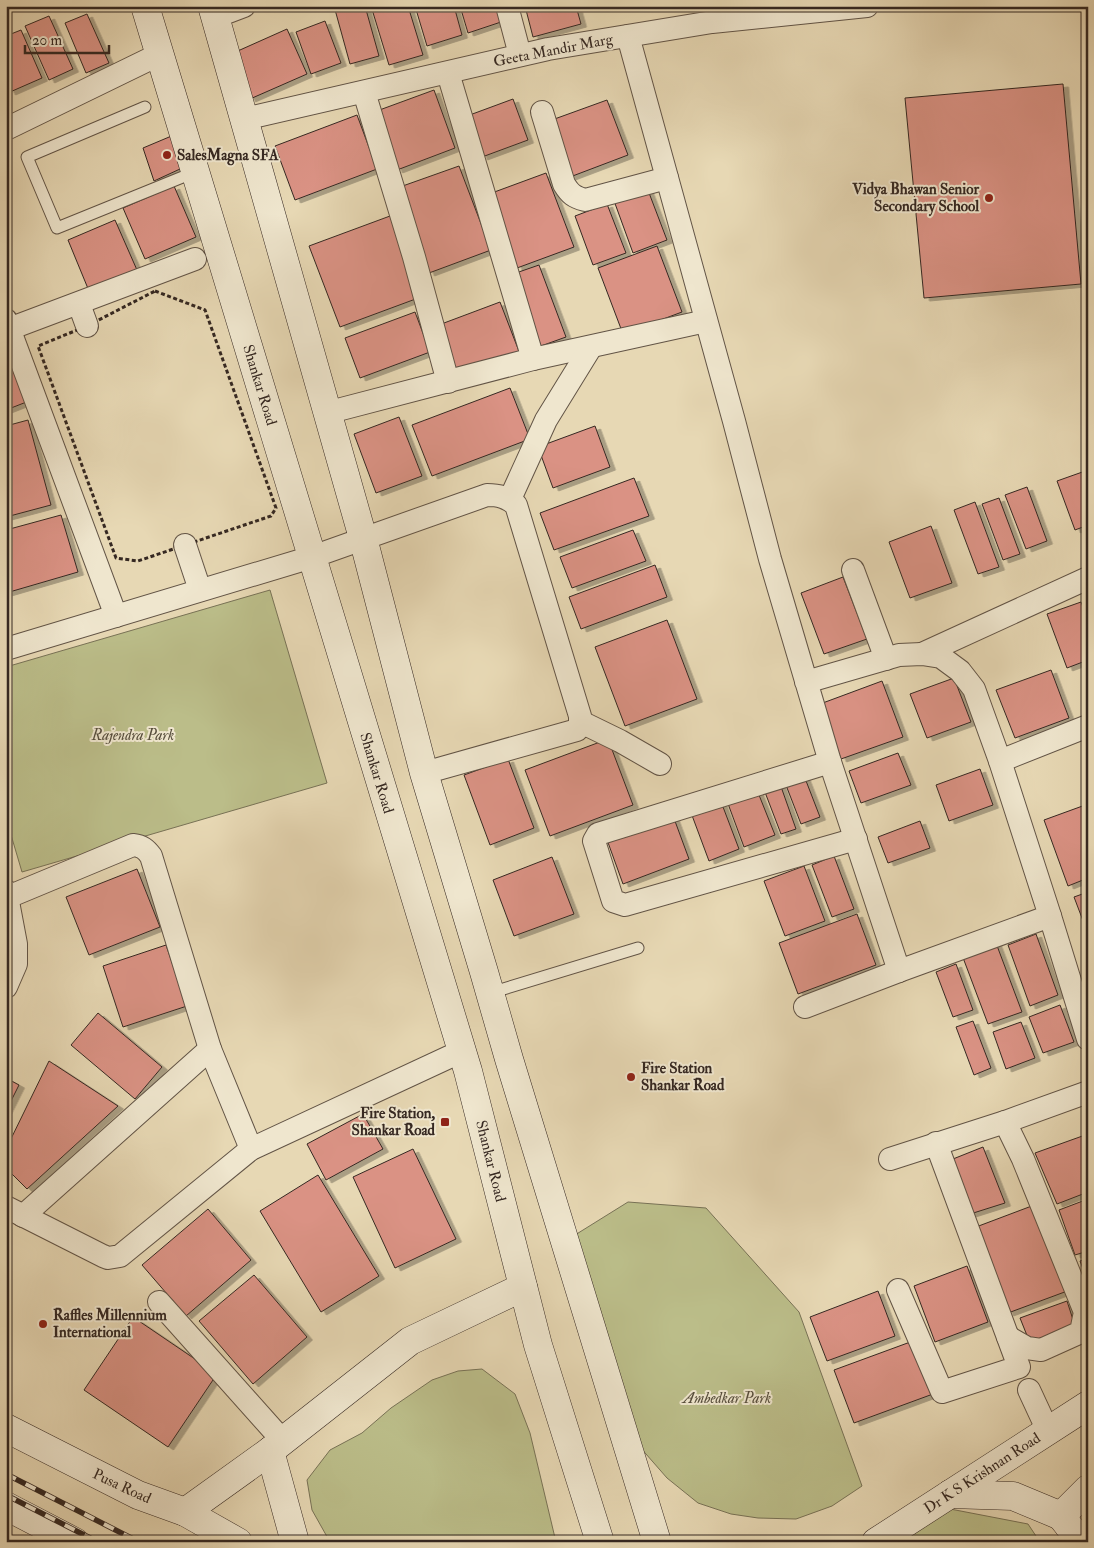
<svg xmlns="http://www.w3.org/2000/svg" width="1094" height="1548" viewBox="0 0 1094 1548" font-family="'IM FELL Double Pica',serif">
<defs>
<filter id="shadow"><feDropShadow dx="5.5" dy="3" stdDeviation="0" flood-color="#0004"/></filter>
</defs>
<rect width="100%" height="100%" fill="#e7d8b4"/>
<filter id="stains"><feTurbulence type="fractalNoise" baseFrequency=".004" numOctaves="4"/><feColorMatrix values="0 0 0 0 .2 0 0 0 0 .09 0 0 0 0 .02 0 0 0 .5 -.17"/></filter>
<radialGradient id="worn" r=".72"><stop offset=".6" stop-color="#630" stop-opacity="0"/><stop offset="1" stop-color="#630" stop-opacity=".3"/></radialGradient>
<g fill="#bbbd89" stroke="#787256">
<polygon points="270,590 327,783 22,872 6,818 6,667"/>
<polygon points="628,1202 706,1208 799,1312 862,1486 832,1506 796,1519 758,1518 731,1514 698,1503 667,1478 639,1446 575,1235"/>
<polygon points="482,1369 515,1394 530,1433 556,1542 330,1542 312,1510 307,1480 330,1450 362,1433 391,1408 432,1380 458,1371"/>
<polygon points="945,1508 1028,1524 1040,1542 892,1542"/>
</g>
<g fill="#da9284" stroke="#352822" filter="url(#shadow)">
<polygon points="334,6 365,6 379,56 350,64"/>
<polygon points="371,6 408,6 423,55 389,65"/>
<polygon points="415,6 454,6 462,35 427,46"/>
<polygon points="460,6 500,6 504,21 468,33"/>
<polygon points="525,6 576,6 581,24 533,37"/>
<polygon points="87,14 109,63 86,73 65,23"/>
<polygon points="49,16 73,69 49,80 25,26"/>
<polygon points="325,21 341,63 311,74 296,32"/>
<polygon points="287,29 307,74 250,99 231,54"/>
<polygon points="21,30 42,78 10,92 6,84 6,36"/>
<polygon points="1063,84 1081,284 924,298 905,98"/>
<polygon points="434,90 455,148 397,170 374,112"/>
<polygon points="513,99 528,140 482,157 467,116"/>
<polygon points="607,100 628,155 570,177 549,121"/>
<polygon points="357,115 377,169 295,200 275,146"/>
<polygon points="181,132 193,163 154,181 143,148"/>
<polygon points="459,166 491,250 429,273 397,188"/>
<polygon points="546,173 574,247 517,268 489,194"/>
<polygon points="646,185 667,240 633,253 613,198"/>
<polygon points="174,186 196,237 145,259 123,208"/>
<polygon points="607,204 626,253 593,265 575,216"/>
<polygon points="390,216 421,297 340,327 309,246"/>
<polygon points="115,220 137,270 89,291 68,240"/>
<polygon points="657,246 682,312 623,334 598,268"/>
<polygon points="539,265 566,337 541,346 513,274"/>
<polygon points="500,302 520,354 456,378 436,326"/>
<polygon points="415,312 430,352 360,378 345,338"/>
<polygon points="14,366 29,401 6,410 6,369"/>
<polygon points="510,388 530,439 432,476 412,425"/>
<polygon points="399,417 422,476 376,493 354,434"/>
<polygon points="28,420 51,505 6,517 6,426"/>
<polygon points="595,426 610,467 553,488 538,447"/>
<polygon points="1088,470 1088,525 1075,530 1057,481"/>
<polygon points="634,478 649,516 554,550 540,513"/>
<polygon points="1027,487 1047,541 1026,549 1005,495"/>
<polygon points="999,498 1020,554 1003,560 982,504"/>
<polygon points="975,502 999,567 978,574 954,510"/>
<polygon points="61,515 78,572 6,593 6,530"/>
<polygon points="931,526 952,583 910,598 889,542"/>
<polygon points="633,530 646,561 572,588 560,557"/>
<polygon points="655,565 667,597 581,629 569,597"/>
<polygon points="843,577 867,639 824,654 801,593"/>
<polygon points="1081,602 1088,620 1088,660 1067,668 1047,614"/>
<polygon points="667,620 697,699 625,726 595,647"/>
<polygon points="1051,670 1069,718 1015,738 996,690"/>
<polygon points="954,678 971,722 927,738 910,694"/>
<polygon points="882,681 903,737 841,759 820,704"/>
<polygon points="608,739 633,805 550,836 525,770"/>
<polygon points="898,753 911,785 861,803 849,771"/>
<polygon points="508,759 534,828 490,845 464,775"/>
<polygon points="980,769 993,805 949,821 936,785"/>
<polygon points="803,773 820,817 801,824 784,780"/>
<polygon points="779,781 796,829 781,834 763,787"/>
<polygon points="757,790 775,835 744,847 727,801"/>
<polygon points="720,799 739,849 709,861 690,810"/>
<polygon points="1088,804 1088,878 1068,886 1044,820"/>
<polygon points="672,813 689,859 623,884 606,837"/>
<polygon points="920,821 930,848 888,863 878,837"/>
<polygon points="834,856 854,909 832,917 812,865"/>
<polygon points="552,857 574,914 514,936 493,880"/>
<polygon points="804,866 825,921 785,936 764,881"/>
<polygon points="137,869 160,927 89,955 66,897"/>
<polygon points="1088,892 1088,925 1085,926 1074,897"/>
<polygon points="857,914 876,965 798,994 779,943"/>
<polygon points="1036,934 1058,995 1030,1006 1008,945"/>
<polygon points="996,943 1022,1012 988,1024 962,955"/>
<polygon points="166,945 187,1006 123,1027 103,966"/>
<polygon points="956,964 973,1010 953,1017 936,972"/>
<polygon points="1060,1005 1074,1042 1043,1053 1029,1017"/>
<polygon points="98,1013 162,1067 135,1099 71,1045"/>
<polygon points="973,1021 991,1068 974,1075 956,1027"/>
<polygon points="1021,1022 1035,1058 1006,1069 993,1032"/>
<polygon points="49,1061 118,1106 27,1189 6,1168 6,1149"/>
<polygon points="6,1078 19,1085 6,1111"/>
<polygon points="363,1114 383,1149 326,1180 307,1144"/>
<polygon points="1088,1134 1088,1192 1057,1204 1035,1153"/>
<polygon points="983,1147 1005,1203 967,1215 948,1161"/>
<polygon points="413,1149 456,1239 395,1268 353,1177"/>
<polygon points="318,1175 379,1276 321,1312 260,1211"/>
<polygon points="1088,1199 1088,1251 1075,1255 1059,1210"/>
<polygon points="1037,1204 1070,1290 1008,1313 976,1227"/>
<polygon points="208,1209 251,1260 186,1316 142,1265"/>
<polygon points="1088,1258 1088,1282 1080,1261"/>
<polygon points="967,1266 988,1322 935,1342 914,1286"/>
<polygon points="254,1275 307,1337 253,1384 199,1321"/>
<polygon points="878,1291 895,1336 827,1361 810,1317"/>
<polygon points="1067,1301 1075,1326 1030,1343 1020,1318"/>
<polygon points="133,1317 217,1374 168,1447 84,1390"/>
<polygon points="913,1341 933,1394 854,1423 834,1370"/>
</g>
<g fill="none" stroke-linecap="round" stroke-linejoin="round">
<defs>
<g id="lane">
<polyline points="145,107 27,157 57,228 195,172"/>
<polyline points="490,993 638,948"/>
</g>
<g id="street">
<polyline points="507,6 520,55"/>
<polyline points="215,17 244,6"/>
<polyline points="628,36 734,421 770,559 830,762 899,971 1050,916 1000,761 974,689 960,671 941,657 922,654 899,655 806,682"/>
<polyline points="448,73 533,359"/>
<polyline points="364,92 414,257 448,382"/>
<path d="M542 112 564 184C570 194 574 197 585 200L667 178"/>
<polyline points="244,119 548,49 712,22 867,6"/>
<polyline points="6,129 160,54"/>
<polyline points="79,304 87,326"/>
<polyline points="6,320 116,616"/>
<polyline points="9,329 195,259"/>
<polyline points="326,413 533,359 706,321"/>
<polyline points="510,499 546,420 591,347"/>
<polyline points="185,545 200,590"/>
<polyline points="853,570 886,659"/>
<path d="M6 649 312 557 487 495C499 495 507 497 516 505L580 716V726L577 730 424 773"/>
<polyline points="922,654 1088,578"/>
<polyline points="581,722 620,741 660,764"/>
<polyline points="1000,761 1088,726"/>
<polyline points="830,762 598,834 594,841 613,901 625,905 856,839"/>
<polyline points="6,891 16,944 16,964 6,987"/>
<path d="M8 897 133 845C142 846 146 849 151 856L210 1049 251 1149"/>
<polyline points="1050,916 1088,1039"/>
<polyline points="805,1007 899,971"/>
<polyline points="1005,1122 1023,1159 1085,1312 1081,1332 1041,1350 1027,1348 1008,1337"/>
<polyline points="890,1159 1005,1122 1088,1092"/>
<polyline points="6,1207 103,1256 108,1258 120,1256 251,1149 462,1051"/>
<polyline points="23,1216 210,1049"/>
<polyline points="898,1290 942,1392 1019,1367 936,1143"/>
<polyline points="159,1302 283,1441"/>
<polyline points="1029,1390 1048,1431"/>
</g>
<g id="secondary">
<polyline points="145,6 468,1071 538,1345 600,1542"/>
<polyline points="212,6 363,538 424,773 484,972 509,1059 657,1542"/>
<polyline points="6,1428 138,1495 185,1512 238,1542"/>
<polyline points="270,1451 295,1542"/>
<polyline points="950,1494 1013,1496 1061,1516"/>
<polyline points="6,1506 75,1542"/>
<polyline points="185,1512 270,1451 410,1341 523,1287"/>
<polyline points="876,1542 1088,1405"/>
<polyline points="1081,1542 1061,1516 1088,1489"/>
</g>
</defs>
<use href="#lane" stroke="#625446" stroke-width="13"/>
<use href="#street" stroke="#625446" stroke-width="24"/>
<use href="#secondary" stroke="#352822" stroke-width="29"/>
<polygon stroke="#352822" stroke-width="3" stroke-dasharray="4 2.5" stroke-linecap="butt" points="155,291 205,310 276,508 271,516 138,561 116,558 38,346 87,326"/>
<use href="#lane" stroke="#efe6ce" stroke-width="11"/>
<use href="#street" stroke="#efe6ce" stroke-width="22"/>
<use href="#secondary" stroke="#efe6ce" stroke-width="28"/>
<defs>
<g id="rail">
<polyline points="6,1474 139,1542"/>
<polyline points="6,1495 98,1542"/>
</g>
</defs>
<use href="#rail" stroke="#352822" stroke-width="5.5"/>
<use href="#rail" stroke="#efe6ce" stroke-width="4" stroke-dasharray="11" stroke-linecap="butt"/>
</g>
<g fill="#8f2418" stroke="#efe6ce" stroke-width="2">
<circle cx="167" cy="155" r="5"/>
<circle cx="989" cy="198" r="5"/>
<circle cx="631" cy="1077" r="5"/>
<rect x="440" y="1117" width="10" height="10" rx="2.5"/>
<circle cx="43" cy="1324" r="5"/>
</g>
<g text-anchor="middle" stroke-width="4" stroke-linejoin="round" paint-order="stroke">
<g font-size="15" fill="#352822" stroke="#efe6ce">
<text transform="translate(553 50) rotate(-11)" y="5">Geeta Mandir Marg</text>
<text transform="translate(260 385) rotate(73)" y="5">Shankar Road</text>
<text transform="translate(377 773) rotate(73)" y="5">Shankar Road</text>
<text transform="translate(491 1161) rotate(76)" y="5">Shankar Road</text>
<text transform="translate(982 1473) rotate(-33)" y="5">Dr K S Krishnan Road</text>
<text transform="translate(122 1486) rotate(25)" y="5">Pusa Road</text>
</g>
<g font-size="15" font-weight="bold" fill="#352822" stroke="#efe6ce" text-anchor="start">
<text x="177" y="160">SalesMagna SFA</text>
<text x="979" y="194" text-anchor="end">Vidya Bhawan Senior<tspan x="979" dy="17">Secondary School</tspan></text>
<text x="641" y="1073">Fire Station<tspan x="641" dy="17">Shankar Road</tspan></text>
<text x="435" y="1118" text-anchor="end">Fire Station,<tspan x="435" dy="17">Shankar Road</tspan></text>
<text x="53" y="1320">Raffles Millennium<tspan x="53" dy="17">International</tspan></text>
</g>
<g font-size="15" font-style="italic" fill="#564d3c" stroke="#efe6ce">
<text x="133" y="740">Rajendra Park</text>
<text x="727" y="1403">Ambedkar Park</text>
</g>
</g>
<rect width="1094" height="1548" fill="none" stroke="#e7d8b4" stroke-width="25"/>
<rect x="8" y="8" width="1079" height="1533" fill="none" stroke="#352822" stroke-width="2.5"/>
<rect x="12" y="12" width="1069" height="1523" fill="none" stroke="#352822"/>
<path d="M25 45v8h84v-8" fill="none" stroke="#352822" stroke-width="2.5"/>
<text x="32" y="45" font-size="15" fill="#352822" stroke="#efe6ce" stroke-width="4" paint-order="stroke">20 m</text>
<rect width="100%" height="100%" filter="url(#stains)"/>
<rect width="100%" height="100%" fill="url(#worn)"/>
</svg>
